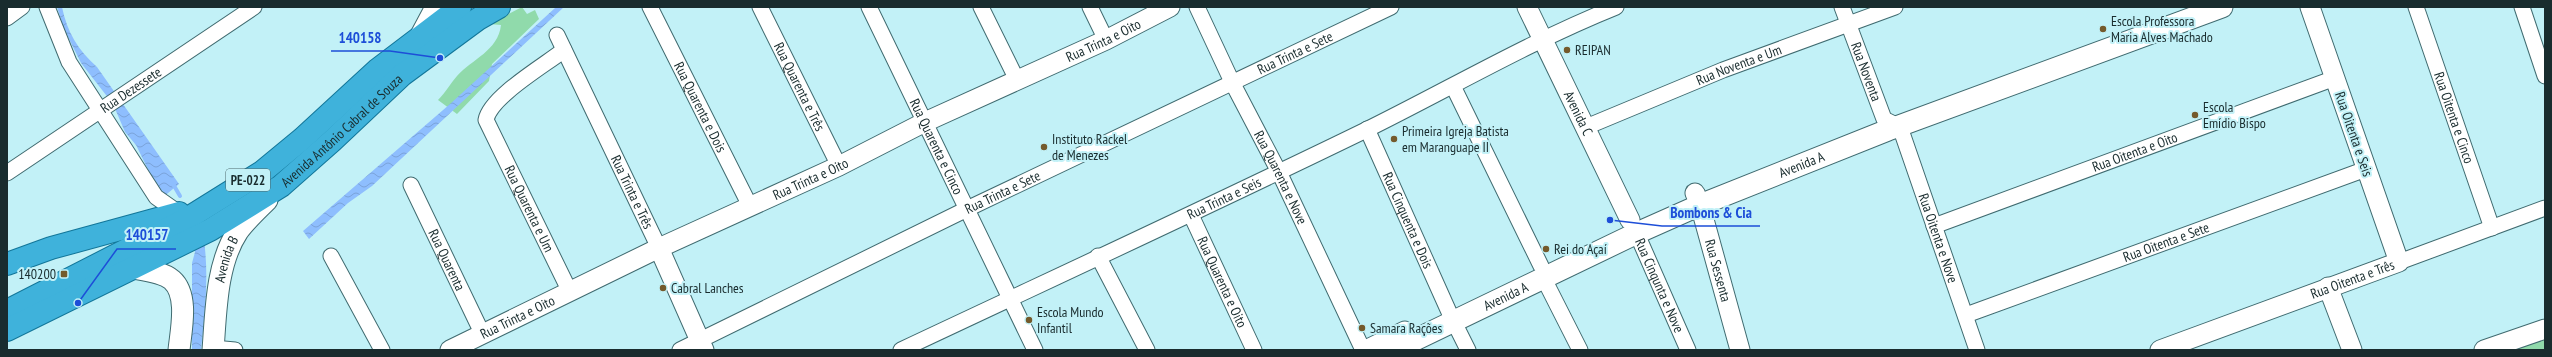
<svg xmlns="http://www.w3.org/2000/svg" width="2552" height="357" viewBox="0 0 2552 357" font-family="'PT Sans Narrow',sans-serif">
<defs>
<pattern id="water-waves" width="16" height="10" patternUnits="userSpaceOnUse"><rect width="16" height="10" fill="#8ebefe"/><path d="M0 5q4-4 8 0t8 0" fill="none" stroke="#7aa3da"/></pattern>
</defs>
<rect width="100%" height="100%" fill="#c2f1f7"/>
<g fill="#90daab">
<path d="M522 7 527 14 535 10 539 19 492 64 489 81 457 114 438 100C446 92 450 84 457 76 472 59 498 51 501 25L489 24Z"/>
<polygon points="2545,329 2545,350 2503,350"/>
</g>
<g fill="url(#water-waves)">
<path d="M57 7H62C67 32 78 50 97 67L179 184 162 198 136 145 125 132 113 104 81 63 64 29Z"/>
<polygon points="564,7 372,186 348,203 309,239 303,231 450,104 555,8"/>
<path d="M204 240C209 277 205 314 201 350H192V263L195 252 193 246Z"/>
</g>
<g fill="none" stroke-linecap="round" stroke-linejoin="round">
<polyline stroke="#8ebefe" stroke-width="4" points="173,184 180,196"/>
<defs>
<g id="minor">
<polyline points="47,7 69,62 156,197 183,216"/>
<path id="s1" d="M650 7 750 206"/>
<path id="s2" d="M760 7 839 166"/>
<path id="s3" d="M869 7 1035 350"/>
<polyline points="981,7 1017,80"/>
<polyline points="1090,7 1106,40"/>
<path id="s4" d="M1197 7 1233 84 1279 172 1363 350"/>
<path id="s5" d="M1842 7 1884 119 1900 127 1977 350"/>
<path id="s6" d="M2416 7 2492 228"/>
<polyline points="2522,7 2545,76"/>
<polyline points="7,18 22,7"/>
<path id="s7" d="M557 35 659 248"/>
<path id="s8" d="M564 50C545 65 490 97 486 120L570 292"/>
<polyline points="1453,86 1541,266"/>
<path id="s9" d="M1586 127 1723 70 1895 7"/>
<path id="s10" d="M1367 129 1449 312"/>
<path id="s11" d="M7 173 254 7"/>
<path id="s12" d="M411 185 483 335"/>
<path id="s13" d="M1191 215 1254 350"/>
<path id="s14" d="M1633 225 1688 350"/>
<path id="s15" d="M1934 226 2335 78"/>
<polyline points="331,256 382,350"/>
<polyline points="1098,256 1147,350"/>
<polyline points="2399,262 2545,208"/>
<polyline points="1543,277 1580,350"/>
<path id="s16" d="M1966 315 2366 169"/>
<polyline points="1454,322 1468,350"/>
<polyline points="213,348 235,350"/>
<path id="s17" d="M680 350 967 209 1391 7"/>
<path id="s18" d="M901 350C1056 277 1212 205 1366 130 1449 89 1529 42 1616 7"/>
</g>
<g id="tertiary">
<path id="s19" d="M1527 7 1630 220"/>
<polyline points="419,37 435,7"/>
<path id="s20" d="M1695 193 1700 205 1740 350"/>
<polyline points="659,248 704,350"/>
<polyline points="2328,287 2352,350"/>
<path id="s21" d="M450 350 659 248 839 166 925 122 1106 40 1170 7"/>
<path id="s22" d="M2160 350 2399 262 2310 7"/>
<polyline points="2484,350 2545,329"/>
</g>
<g id="secondary">
<path d="M133 268C144 270 163 272 172 280 189 295 181 330 179 350"/>
<path id="s23" d="M213 350C216 312 216 264 238 231 246 220 257 210 267 200"/>
<polyline points="1368,350 1405,332"/>
<path id="s24" d="M1394 350 1637 233 1700 205 1888 130 2222 7"/>
</g>
<g id="trunk">
<polyline points="7,264 51,248 179,213"/>
<polyline points="7,311 185,220 262,172 302,139 377,70 460,7"/>
<path id="s25" d="M7 330 210 230 281 186 332 141 402 75 478 19 499 7"/>
</g>
</defs>
<use href="#minor" stroke="#406b70" stroke-width="17"/>
<use href="#tertiary" stroke="#406b70" stroke-width="21"/>
<use href="#secondary" stroke="#406b70" stroke-width="23"/>
<use href="#trunk" stroke="#127699" stroke-width="24"/>
<use href="#minor" stroke="#fff" stroke-width="15"/>
<use href="#tertiary" stroke="#fff" stroke-width="19"/>
<use href="#secondary" stroke="#fff" stroke-width="21"/>
<use href="#trunk" stroke="#3fb2db" stroke-width="22"/>
</g>
<g fill="#745a2c" stroke="#c2f1f7" stroke-width="1.5">
<circle cx="2103" cy="29" r="4"/>
<circle cx="1567" cy="50" r="4"/>
<circle cx="2195" cy="115" r="4"/>
<circle cx="1394" cy="139" r="4"/>
<circle cx="1044" cy="147" r="4"/>
<circle cx="1546" cy="249" r="4"/>
<rect x="60" y="270" width="8" height="8" rx="2"/>
<circle cx="663" cy="288" r="4"/>
<circle cx="1029" cy="320" r="4"/>
<circle cx="1362" cy="328" r="4"/>
</g>
<g text-anchor="middle" stroke-width="4" stroke-linejoin="round" paint-order="stroke">
<rect fill="#c2f1f7" stroke="#4c676a" stroke-width="1" x="226" y="169" width="44" height="22" rx="3"/>
<g font-size="13" font-weight="bold" fill="#192c2e">
<text x="248" y="185">PE-022</text>
</g>
<g font-size="14" fill="#192c2e" stroke="#c2f1f7" text-anchor="start">
<text x="2111" y="26">Escola Professora<tspan x="2111" dy="16">Maria Alves Machado</tspan></text>
<text x="1575" y="55">REIPAN</text>
<text x="2203" y="112">Escola<tspan x="2203" dy="16">Emídio Bispo</tspan></text>
<text x="1402" y="136">Primeira Igreja Batista<tspan x="1402" dy="16">em Maranguape II</tspan></text>
<text x="1052" y="144">Instituto Rackel<tspan x="1052" dy="16">de Menezes</tspan></text>
<text x="1554" y="254">Rei do Açaí</text>
<text x="56" y="279" text-anchor="end">140200</text>
<text x="671" y="293">Cabral Lanches</text>
<text x="1037" y="317">Escola Mundo<tspan x="1037" dy="16">Infantil</tspan></text>
<text x="1370" y="333">Samara Rações</text>
</g>
<g font-size="14" fill="#192c2e" stroke="#c2f1f7">
<text dy="5" stroke="none"><textPath href="#s21" startOffset="723">Rua Trinta e Oito</textPath></text>
<text dy="5" stroke="none"><textPath href="#s17" startOffset="683">Rua Trinta e Sete</textPath></text>
<text dy="5" stroke="none"><textPath href="#s9" startOffset="165">Rua Noventa e Um</textPath></text>
<text dy="5" stroke="none"><textPath href="#s5" startOffset="69">Rua Noventa</textPath></text>
<text dy="5" stroke="none"><textPath href="#s2" startOffset="89">Rua Quarenta e Três</textPath></text>
<text dy="5" stroke="none"><textPath href="#s11" startOffset="149">Rua Dezessete</textPath></text>
<text dy="5" stroke="none"><textPath href="#s1" startOffset="112">Rua Quarenta e Dois</textPath></text>
<text dy="5" stroke="none"><textPath href="#s19" startOffset="118">Avenida C</textPath></text>
<text dy="5" stroke="none"><textPath href="#s6" startOffset="117">Rua Oitenta e Cinco</textPath></text>
<text dy="5" stroke="none"><textPath href="#s25" startOffset="392">Avenida Antônio Cabral de Souza</textPath></text>
<text transform="translate(2354 134) rotate(71)" y="5">Rua Oitenta e Seis</text>
<text dy="5" stroke="none"><textPath href="#s3" startOffset="155">Rua Quarenta e Cinco</textPath></text>
<text dy="5" stroke="none"><textPath href="#s15" startOffset="214">Rua Oitenta e Oito</textPath></text>
<text dy="5" stroke="none"><textPath href="#s24" startOffset="448">Avenida A</textPath></text>
<text dy="5" stroke="none"><textPath href="#s4" startOffset="190">Rua Quarenta e Nove</textPath></text>
<text dy="5" stroke="none"><textPath href="#s21" startOffset="399">Rua Trinta e Oito</textPath></text>
<text dy="5" stroke="none"><textPath href="#s7" startOffset="174">Rua Trinta e Três</textPath></text>
<text dy="5" stroke="none"><textPath href="#s17" startOffset="359">Rua Trinta e Sete</textPath></text>
<text dy="5" stroke="none"><textPath href="#s18" startOffset="357">Rua Trinta e Seis</textPath></text>
<text dy="5" stroke="none"><textPath href="#s8" startOffset="205">Rua Quarenta e Um</textPath></text>
<text dy="5" stroke="none"><textPath href="#s10" startOffset="100">Rua Cinquenta e Dois</textPath></text>
<text dy="5" stroke="none"><textPath href="#s5" startOffset="255">Rua Oitenta e Nove</textPath></text>
<text dy="5" stroke="none"><textPath href="#s16" startOffset="213">Rua Oitenta e Sete</textPath></text>
<text dy="5" stroke="none"><textPath href="#s23" startOffset="92">Avenida B</textPath></text>
<text dy="5" stroke="none"><textPath href="#s12" startOffset="83">Rua Quarenta</textPath></text>
<text dy="5" stroke="none"><textPath href="#s20" startOffset="81">Rua Sessenta</textPath></text>
<text dy="5" stroke="none"><textPath href="#s22" startOffset="205">Rua Oitenta e Três</textPath></text>
<text dy="5" stroke="none"><textPath href="#s13" startOffset="74">Rua Quarenta e Oito</textPath></text>
<text dy="5" stroke="none"><textPath href="#s14" startOffset="66">Rua Cinqunta e Nove</textPath></text>
<text dy="5" stroke="none"><textPath href="#s24" startOffset="124">Avenida A</textPath></text>
<text dy="5" stroke="none"><textPath href="#s21" startOffset="75">Rua Trinta e Oito</textPath></text>
</g>
</g>
<path fill="none" stroke="#1d4ed8" stroke-width="1.5" d="M440 58L390 51H331M1610 220L1662 226H1760M78 303L117 249H176"/>
<g fill="#1d4ed8" stroke="#c2f1f7" stroke-width="1.5">
<circle cx="440" cy="58" r="4"/>
<circle cx="1610" cy="220" r="4"/>
<circle cx="78" cy="303" r="4"/>
</g>
<g font-size="15" text-anchor="middle" font-weight="bold" fill="#1d4ed8" stroke="#c2f1f7" stroke-width="4" stroke-linejoin="round" paint-order="stroke">
<text x="360" y="43">140158</text>
<text x="1711" y="218">Bombons &amp; Cia</text>
<text x="147" y="240">140157</text>
</g>
<rect width="2552" height="357" fill="none" stroke="#192c2e" stroke-width="16"/>
</svg>
